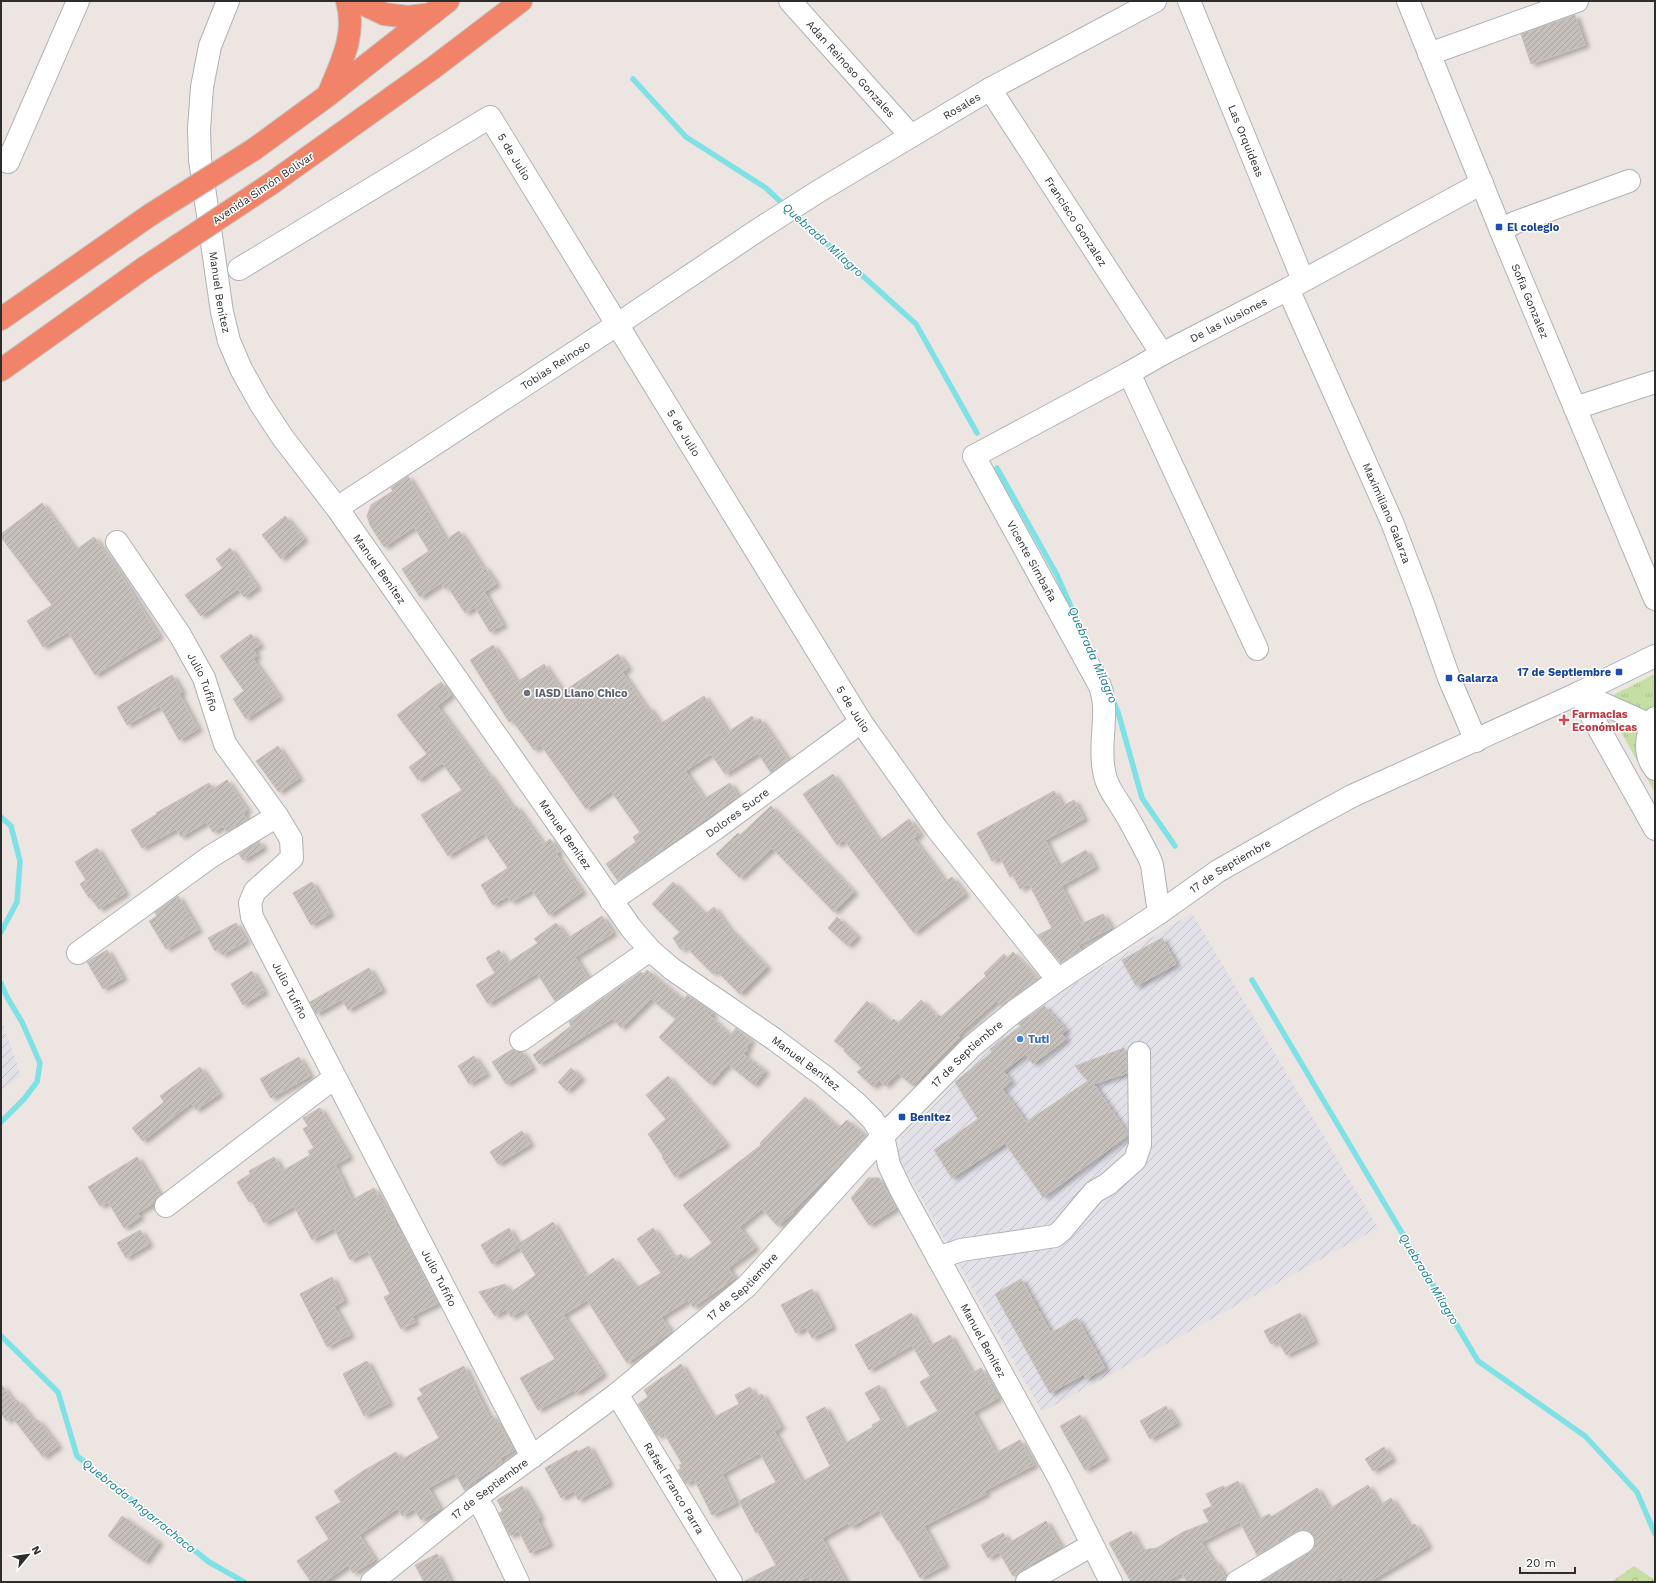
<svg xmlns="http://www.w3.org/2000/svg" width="1656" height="1583" viewBox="0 0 1656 1583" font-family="'Work Sans',sans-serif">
<defs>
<pattern id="industrial-furrows" width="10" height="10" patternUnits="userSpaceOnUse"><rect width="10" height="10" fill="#e1e1e7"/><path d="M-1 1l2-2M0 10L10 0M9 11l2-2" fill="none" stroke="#c1c1c6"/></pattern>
<pattern id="forest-crowns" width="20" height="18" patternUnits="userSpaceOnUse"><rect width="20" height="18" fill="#c5dea3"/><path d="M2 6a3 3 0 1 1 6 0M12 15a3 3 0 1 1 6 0" fill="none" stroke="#aabf8d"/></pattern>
<pattern id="park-tufts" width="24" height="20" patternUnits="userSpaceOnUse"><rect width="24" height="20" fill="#c5dea3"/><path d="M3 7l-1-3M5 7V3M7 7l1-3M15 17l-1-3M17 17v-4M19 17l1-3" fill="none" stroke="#aabf8d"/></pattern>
<pattern id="building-hatch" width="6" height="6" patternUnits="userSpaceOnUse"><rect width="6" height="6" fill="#c6c0bc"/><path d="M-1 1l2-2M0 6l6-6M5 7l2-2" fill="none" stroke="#aaa5a2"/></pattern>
<filter id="shadow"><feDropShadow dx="4.5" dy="2.5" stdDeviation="2" flood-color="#0004"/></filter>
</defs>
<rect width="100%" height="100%" fill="#ede5e1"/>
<g fill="url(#industrial-furrows)">
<polygon points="1192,913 1378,1228 1042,1412 896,1153 901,1139 988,1048 1063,991"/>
<polygon points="1,1019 21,1076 1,1090"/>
</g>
<polygon fill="url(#forest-crowns)" points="1634,1566 1655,1580 1655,1582 1611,1582"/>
<polygon fill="url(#park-tufts)" points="1655,674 1655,793 1611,714 1615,694"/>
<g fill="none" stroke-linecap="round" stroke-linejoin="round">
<g stroke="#7ee1e5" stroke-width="5.5">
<polyline points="633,79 686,137 766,188 785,206"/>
<polyline points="793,213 916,324 977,433"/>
<polyline points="997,468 1057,575 1084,636"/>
<polyline points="1112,698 1118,712 1142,798 1175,846"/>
<polyline points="1,817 11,826 20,861 17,902 1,932"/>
<polyline points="1252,980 1478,1361 1585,1436 1637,1492 1655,1534"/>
<polyline points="1,983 7,997 22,1022 40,1063 37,1082 24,1099 1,1122"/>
<polyline points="1,1336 58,1392 77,1456 209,1562 244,1582"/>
</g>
</g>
<g fill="url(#building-hatch)" stroke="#c9c0ba" filter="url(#shadow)">
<polygon points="1575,15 1585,45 1531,64 1521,34"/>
<polygon points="408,476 446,540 459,531 483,568 485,567 496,584 484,592 503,625 490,632 475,607 465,613 448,587 445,589 441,583 420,597 402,569 429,551 414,527 384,547 370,525 367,516 371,505 393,491 391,488"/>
<polygon points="42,503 76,550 94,537 117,569 159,636 95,675 68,632 43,647 27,621 52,605 1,537 1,534"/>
<polygon points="285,516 304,539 281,559 262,535"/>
<polygon points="230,548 257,587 244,597 238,589 201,616 185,595 223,568 216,559"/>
<polygon points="251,634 260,645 253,650 257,656 253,659 279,697 246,719 233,699 244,691 220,656"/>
<polygon points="493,645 517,682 544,664 563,692 618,654 628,668 622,672 647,709 649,707 660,724 704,696 728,732 752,716 755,722 760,719 788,760 771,773 758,753 725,774 711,754 685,771 704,799 730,783 738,796 618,881 606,864 636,842 633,837 640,832 611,791 586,809 541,745 534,750 512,720 509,722 470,660"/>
<polygon points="172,675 182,692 179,694 198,729 179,740 160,706 127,725 117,707"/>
<polygon points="441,682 451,695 437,706 488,775 489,774 513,808 516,806 543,844 550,839 559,852 556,854 582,892 549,915 532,890 511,902 508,896 493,905 481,885 508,868 484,833 448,856 421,815 462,790 442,763 418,780 409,767 427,754 397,715"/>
<polygon points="278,746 299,778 279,792 256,761"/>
<polygon points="833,774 879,841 909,819 920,834 913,838 936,869 945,882 952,877 965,894 914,933 844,840 837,845 803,794"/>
<polygon points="227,780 247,810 243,813 247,820 227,832 223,826 213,832 206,822 181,837 176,829 142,848 131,830 157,814 156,813 209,783 213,789"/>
<polygon points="1054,791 1063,806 1074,800 1084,819 1045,840 1058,866 1086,850 1095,867 1061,886 1081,924 1103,914 1111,928 1078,945 1081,950 1061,963 1038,935 1052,928 1029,884 1020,889 1013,875 1010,877 1000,857 992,861 977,833"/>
<polygon points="771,806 854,892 834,912 772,848 740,878 716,854 738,833 740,835"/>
<polygon points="259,841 263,848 243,860 239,854"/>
<polygon points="97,848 125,893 99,909 90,897 89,898 80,884 86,880 75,862"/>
<polygon points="312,882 330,914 311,925 293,893"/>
<polygon points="673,882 705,914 714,907 728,927 767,967 740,994 716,970 713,974 693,954 687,946 681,950 673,938 680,932 652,904"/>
<polygon points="178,896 198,930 166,949 149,921 157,916 155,912"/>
<polygon points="602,916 613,933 575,957 588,978 555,1001 537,973 488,1004 476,985 495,973 486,958 499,950 507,963 538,943 534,939 556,923 568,938"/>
<polygon points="837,917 857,936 848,946 828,928"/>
<polygon points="236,923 246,941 222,955 219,949 215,951 208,938"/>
<polygon points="1162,938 1176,964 1136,986 1122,960"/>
<polygon points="107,950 123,978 103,989 87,962"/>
<polygon points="1013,952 1038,979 1001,1006 996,1001 958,1035 960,1037 927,1070 913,1086 898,1073 885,1086 880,1080 873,1087 857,1072 862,1068 844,1051 845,1049 834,1041 867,1001 891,1022 894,1019 898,1023 921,1000 937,1017 939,1015 941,1017 986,976 984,973 1004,954 1007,958"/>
<polygon points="369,968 382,990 348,1010 342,999 316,1014 310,1002"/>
<polygon points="647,970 684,1000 687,995 713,1012 710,1016 730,1035 736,1028 751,1041 746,1047 748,1049 743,1054 765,1071 754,1085 728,1064 710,1084 659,1037 676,1019 651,999 621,1028 613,1018 539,1064 533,1055 571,1026 569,1022 641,972 644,974"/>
<polygon points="252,971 264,992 243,1005 231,984"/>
<polygon points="1044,1006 1066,1030 1062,1034 1066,1039 1033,1064 1026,1054 1003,1071 1011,1081 1002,1089 1026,1122 1088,1081 1075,1066 1124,1048 1127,1057 1127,1073 1094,1084 1127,1133 1127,1136 1043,1197 1005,1143 952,1178 934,1150 978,1119 955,1082 992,1052 990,1049 1021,1026 1018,1024"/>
<polygon points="513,1049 516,1051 522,1052 532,1068 506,1084 492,1062"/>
<polygon points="474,1056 486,1074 469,1084 458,1066"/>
<polygon points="299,1057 310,1076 271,1098 260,1079"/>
<polygon points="200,1067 219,1094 196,1110 191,1103 143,1141 132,1128 164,1102 160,1096"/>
<polygon points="571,1068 581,1078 567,1091 558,1082"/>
<polygon points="668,1076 726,1144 675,1177 662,1157 663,1156 648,1134 666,1119 646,1095"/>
<polygon points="805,1097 839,1128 847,1120 866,1136 826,1179 825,1178 793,1211 794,1212 778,1226 762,1209 739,1227 755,1248 728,1268 735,1278 693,1307 688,1300 661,1317 671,1332 627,1363 587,1300 563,1315 603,1374 576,1393 574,1390 538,1410 520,1378 555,1359 524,1309 511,1317 506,1309 495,1316 479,1292 505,1284 510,1293 536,1275 519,1247 492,1264 481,1245 509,1228 518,1244 553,1222 585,1276 587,1275 587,1277 613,1258 636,1288 661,1273 637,1239 653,1228 674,1258 681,1254 687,1261 712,1243 683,1205 761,1145 760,1143"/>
<polygon points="320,1108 349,1157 335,1165 352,1200 374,1188 392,1220 393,1219 401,1234 402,1234 438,1303 412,1316 415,1322 401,1329 384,1297 390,1294 368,1251 350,1260 334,1228 312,1240 294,1206 264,1223 252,1201 249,1202 237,1182 250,1174 249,1171 274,1157 282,1171 310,1155 308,1151 314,1148 303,1129 308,1126 303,1118"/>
<polygon points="522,1131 530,1144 498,1164 490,1152"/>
<polygon points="137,1157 160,1195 154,1203 137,1213 140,1217 124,1228 108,1202 100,1206 88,1187"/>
<polygon points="868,1178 879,1178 896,1208 869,1225 851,1198"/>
<polygon points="140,1230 149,1244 126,1258 117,1243"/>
<polygon points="332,1277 344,1301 334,1306 350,1335 327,1347 300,1294"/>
<polygon points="1021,1279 1051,1333 1077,1318 1105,1368 1086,1379 1084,1374 1050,1393 995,1294"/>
<polygon points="812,1289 832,1327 812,1338 806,1327 796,1333 781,1305"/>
<polygon points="911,1313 930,1346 950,1335 972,1373 981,1368 998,1398 973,1412 996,1453 1020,1440 1034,1465 984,1491 986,1494 924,1526 945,1565 920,1578 899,1540 898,1541 879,1510 851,1527 848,1523 822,1538 846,1582 812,1582 809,1576 797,1582 743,1582 776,1565 758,1532 756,1533 739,1501 776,1482 760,1453 722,1474 736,1503 712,1515 694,1479 686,1484 678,1470 681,1468 679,1465 682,1464 664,1433 657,1436 638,1404 648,1397 644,1390 681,1364 713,1418 739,1404 735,1395 750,1387 756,1397 762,1394 781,1427 774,1431 802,1482 830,1466 806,1417 825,1407 844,1444 873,1427 872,1425 881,1420 865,1393 879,1385 904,1429 938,1411 920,1382 930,1376 912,1345 869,1370 855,1345"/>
<polygon points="1300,1313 1314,1341 1286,1355 1278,1341 1271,1344 1264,1331"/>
<polygon points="367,1361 389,1403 364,1416 343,1374"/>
<polygon points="464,1366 489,1417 492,1415 514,1450 500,1458 502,1463 475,1480 476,1482 465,1491 455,1473 428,1488 440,1509 421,1520 414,1509 402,1516 398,1508 359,1535 375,1560 353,1573 348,1565 324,1582 311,1582 297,1561 329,1539 315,1517 341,1502 334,1491 363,1471 396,1452 401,1460 439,1438 417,1398 423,1395 419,1389"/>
<polygon points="1,1384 14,1402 17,1400 35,1422 38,1420 58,1446 43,1457 12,1417 7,1421 1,1414"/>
<polygon points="1166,1406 1177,1423 1150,1439 1140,1421"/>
<polygon points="1080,1415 1105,1458 1085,1470 1060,1426"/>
<polygon points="589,1446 609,1483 578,1500 574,1491 561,1498 545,1468 577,1450 578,1452"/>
<polygon points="1384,1447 1392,1459 1373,1471 1365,1459"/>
<polygon points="1238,1481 1258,1520 1269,1514 1271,1517 1317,1488 1329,1509 1368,1485 1380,1505 1391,1498 1410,1527 1415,1524 1428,1546 1369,1582 1345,1582 1342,1577 1333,1582 1261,1582 1310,1552 1314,1548 1315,1541 1314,1536 1309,1531 1302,1530 1297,1531 1257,1555 1240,1522 1201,1542 1212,1560 1216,1562 1226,1578 1225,1582 1187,1582 1181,1573 1166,1582 1131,1582 1109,1543 1131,1531 1141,1550 1157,1548 1183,1532 1209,1522 1203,1510 1212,1506 1206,1494 1223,1486 1225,1488"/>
<polygon points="522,1486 540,1517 537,1519 549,1544 530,1553 519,1531 510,1536 499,1513 503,1511 497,1500"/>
<polygon points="122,1516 159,1542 145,1562 108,1536"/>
<polygon points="1046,1521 1061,1547 1032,1563 1033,1564 1013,1576 999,1552 988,1558 981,1545 1003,1533 1009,1543"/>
<polygon points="437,1554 451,1582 424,1582 415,1565"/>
</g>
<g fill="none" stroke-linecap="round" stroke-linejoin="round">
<defs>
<g id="minor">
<path id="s1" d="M228 1 210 46 202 87 199 129 200 160 222 312 229 341 241 369 260 403 283 438 337 508 631 928 650 950 672 969 774 1039 825 1077 856 1103 873 1120 883 1136 889 1165 902 1192 1059 1478 1111 1582"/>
<path id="s2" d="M790 1 911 136"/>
<path id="s3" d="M1189 1 1303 280"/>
<path id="s4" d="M1408 1 1501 231 1655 599"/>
<polyline points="1429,54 1577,1"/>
<path id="s5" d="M990 89 1162 354"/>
<polyline points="8,162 78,1"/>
<polyline points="1501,231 1514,223 1629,181"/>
<path id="s6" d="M239 269 490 117 861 722 937 829 1058 980"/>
<path id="s7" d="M1288 289 1392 522 1422 601 1449 678 1476 741"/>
<polyline points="1129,373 1257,649"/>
<polyline points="1575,408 1655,382"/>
<path id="s8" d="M337 508 618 324 761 228 819 191 990 89 1155 1"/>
<path id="s9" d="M117 542 180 635 204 678 225 744 277 816 291 839 292 858 255 891 250 903 252 917 532 1457"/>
<polyline points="1579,693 1655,829"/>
<polyline points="1579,693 1655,727"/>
<path d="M1655 718C1646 734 1643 754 1655 769"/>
<path id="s10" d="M611 901 715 829 861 722"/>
<path id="s11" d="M1159 913 1152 865 1149 857C1141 842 1133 826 1124 811 1116 798 1106 786 1104 771 1098 742 1110 714 1100 686L974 456 1129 373 1162 354 1288 289 1482 183"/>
<polyline points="78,953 210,857 277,816"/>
<polyline points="521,1040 650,950"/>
<polyline points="166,1206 334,1078"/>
<polyline points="938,1258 961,1250 1055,1236 1062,1230 1094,1192 1108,1184 1135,1160 1140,1145 1139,1053"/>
<path id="s12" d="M617 1394 731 1582"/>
<polyline points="476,1498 485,1512 518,1582"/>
<path id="s13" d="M372 1582 476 1498 617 1394 747 1286 883 1136 971 1047 1015 1011 1058 980 1159 913 1218 871 1306 821 1352 796 1579 693 1655 656"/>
<polyline points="1027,1582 1092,1545"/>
<polyline points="1237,1582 1303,1542"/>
</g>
<g id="highway">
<polyline points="357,1 384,14 408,17 432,14"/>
<path d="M328 95C340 65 357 35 347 1"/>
<polyline points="253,150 327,96 448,1"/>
<polyline points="272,183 433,68 521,1"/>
<polyline points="1,319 150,215"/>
<polyline points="1,370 144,268"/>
</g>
</defs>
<use href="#minor" stroke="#adb2b8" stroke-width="24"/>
<use href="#highway" stroke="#c4c4c4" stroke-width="24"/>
<use href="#minor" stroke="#fff" stroke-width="22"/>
<use href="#highway" stroke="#f18468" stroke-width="22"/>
<defs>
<g id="highway-bridge">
<polyline points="150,215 253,150"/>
<polyline points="144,268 272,183"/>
</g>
</defs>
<use href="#highway-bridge" stroke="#c4c4c4" stroke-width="24" stroke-linecap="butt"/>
<use href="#highway-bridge" stroke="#f18468" stroke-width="22"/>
</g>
<g fill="#1a4fb4" stroke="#fff" stroke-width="1.5">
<rect x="1495" y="223" width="8" height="8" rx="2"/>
<rect x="1615" y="668" width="8" height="8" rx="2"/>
<rect x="1445" y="674" width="8" height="8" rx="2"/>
<rect x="898" y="1113" width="8" height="8" rx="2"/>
</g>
<circle fill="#6b7280" stroke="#fff" stroke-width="1.5" cx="527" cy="693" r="4"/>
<path fill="#e0444e" stroke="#fff" stroke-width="1.5" d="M1562 714h4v4h4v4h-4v4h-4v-4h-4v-4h4z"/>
<circle fill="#3f7fe0" stroke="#fff" stroke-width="1.5" cx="1020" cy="1039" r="4"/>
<g text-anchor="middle" stroke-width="3" stroke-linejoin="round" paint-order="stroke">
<g font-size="11" fill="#2d2d2d" stroke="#fff">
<text dy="4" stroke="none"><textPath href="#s2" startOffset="91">Adan Reinoso Gonzales</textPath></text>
<text dy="4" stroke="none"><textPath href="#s8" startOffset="743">Rosales</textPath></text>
<text dy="4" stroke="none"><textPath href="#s3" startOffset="151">Las Orquideas</textPath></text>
<text dy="4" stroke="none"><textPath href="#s6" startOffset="340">5 de Julio</textPath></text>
<text transform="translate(263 188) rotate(-34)" y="4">Avenida Simón Bolívar</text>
<text dy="4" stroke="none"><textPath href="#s5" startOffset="158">Francisco Gonzalez</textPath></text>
<text dy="4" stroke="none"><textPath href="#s1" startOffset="297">Manuel Benítez</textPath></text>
<text dy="4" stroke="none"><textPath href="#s4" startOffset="324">Sofia Gonzalez</textPath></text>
<text dy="4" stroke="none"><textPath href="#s11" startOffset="791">De las Ilusiones</textPath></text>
<text dy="4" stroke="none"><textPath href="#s8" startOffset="261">Tobias Reinoso</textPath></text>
<text dy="4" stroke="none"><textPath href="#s6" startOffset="664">5 de Julio</textPath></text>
<text dy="4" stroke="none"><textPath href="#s7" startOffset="245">Maximiliano Galarza</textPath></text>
<text transform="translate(1032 561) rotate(61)" y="4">Vicente Simbaña</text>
<text dy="4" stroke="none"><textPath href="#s1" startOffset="621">Manuel Benítez</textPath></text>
<text dy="4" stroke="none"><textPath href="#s9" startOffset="165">Julio Tufiño</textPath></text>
<text dy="4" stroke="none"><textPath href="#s6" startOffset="988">5 de Julio</textPath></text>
<text dy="4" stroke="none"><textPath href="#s10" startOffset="154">Dolores Sucre</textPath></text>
<text dy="4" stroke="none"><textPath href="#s1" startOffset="945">Manuel Benítez</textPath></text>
<text dy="4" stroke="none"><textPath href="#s13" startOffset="1122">17 de Septiembre</textPath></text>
<text dy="4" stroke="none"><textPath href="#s9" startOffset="525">Julio Tufiño</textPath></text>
<text dy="4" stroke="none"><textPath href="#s13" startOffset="798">17 de Septiembre</textPath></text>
<text dy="4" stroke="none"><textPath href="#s1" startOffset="1281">Manuel Benítez</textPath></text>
<text dy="4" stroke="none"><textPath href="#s9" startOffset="849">Julio Tufiño</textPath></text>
<text dy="4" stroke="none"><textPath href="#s13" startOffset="474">17 de Septiembre</textPath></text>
<text dy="4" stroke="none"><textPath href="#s1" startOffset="1617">Manuel Benítez</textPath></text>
<text dy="4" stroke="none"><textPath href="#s12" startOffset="110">Rafael Franco Parra</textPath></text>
<text dy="4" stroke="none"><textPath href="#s13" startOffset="150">17 de Septiembre</textPath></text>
</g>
<g font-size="11" font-weight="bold" fill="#164399" stroke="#fff" text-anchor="start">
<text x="1507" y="231">El colegio</text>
<text x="1611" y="676" text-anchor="end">17 de Septiembre</text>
<text x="1457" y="682">Galarza</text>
<text x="910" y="1121">Benitez</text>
</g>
<g font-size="11" font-weight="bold" fill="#5b616d" stroke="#fff" text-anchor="start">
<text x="535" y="697">IASD Llano Chico</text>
</g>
<g font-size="11" font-weight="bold" fill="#be3a42" stroke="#fff" text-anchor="start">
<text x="1572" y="718">Farmacias<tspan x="1572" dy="13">Económicas</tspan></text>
</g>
<g font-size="11" font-weight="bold" fill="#366cbe" stroke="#fff" text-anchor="start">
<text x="1028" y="1043">Tuti</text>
</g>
<g font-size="12" font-style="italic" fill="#1a808d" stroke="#fff">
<text transform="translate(823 240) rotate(42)" y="4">Quebrada Milagro</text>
<text transform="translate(1093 655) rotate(66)" y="4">Quebrada Milagro</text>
<text transform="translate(1429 1279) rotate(59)" y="4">Quebrada Milagro</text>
<text transform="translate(139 1506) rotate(39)" y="4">Quebrada Angarrachaca</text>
</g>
</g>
<rect width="1656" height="1583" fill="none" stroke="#2d2d2d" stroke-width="4"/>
<g transform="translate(28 1555) rotate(61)" stroke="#ffffff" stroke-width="3" paint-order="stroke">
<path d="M0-3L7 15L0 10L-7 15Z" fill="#2d2d2d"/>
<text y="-6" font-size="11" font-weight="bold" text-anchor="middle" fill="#2d2d2d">N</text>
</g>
<path d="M1520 1567v6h55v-6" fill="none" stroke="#2d2d2d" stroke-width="2"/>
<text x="1526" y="1567" font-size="12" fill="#2d2d2d" stroke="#ffffff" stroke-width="3" paint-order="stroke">20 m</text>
</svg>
